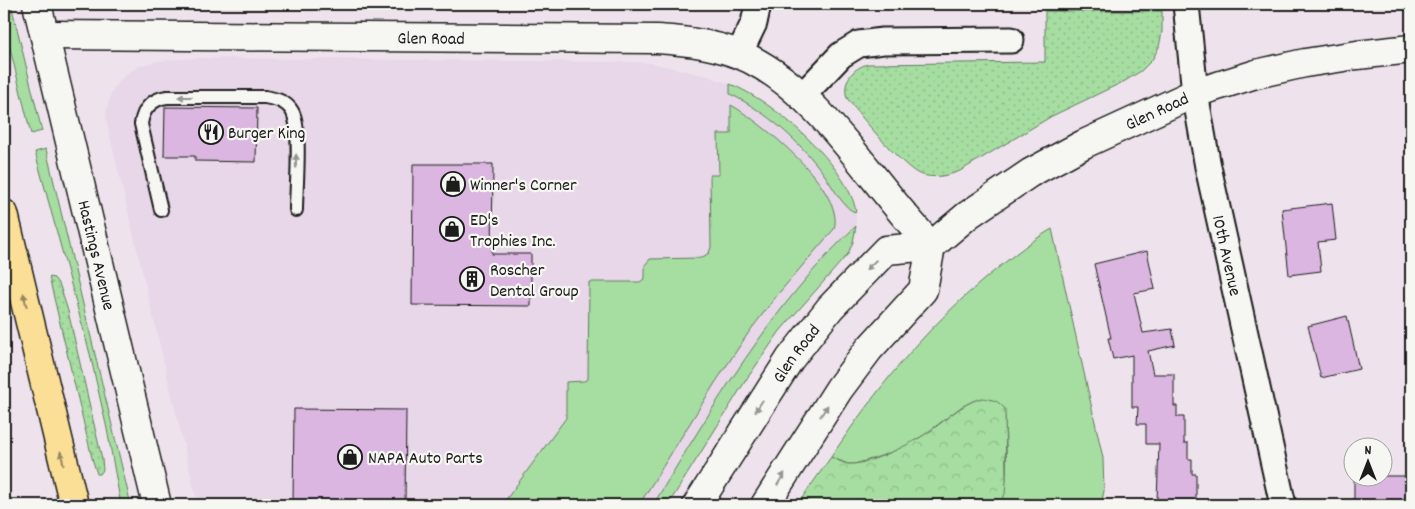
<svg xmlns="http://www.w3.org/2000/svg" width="1415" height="509" viewBox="0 0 1415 509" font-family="Dekko,sans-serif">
<defs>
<pattern id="forest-crowns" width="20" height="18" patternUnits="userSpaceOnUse" patternTransform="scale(1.25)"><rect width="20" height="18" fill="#a6dda1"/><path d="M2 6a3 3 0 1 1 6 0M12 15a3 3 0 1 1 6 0" fill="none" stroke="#8ebd8a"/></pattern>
<pattern id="park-dots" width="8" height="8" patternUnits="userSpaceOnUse" patternTransform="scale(1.25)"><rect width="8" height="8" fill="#a6dda1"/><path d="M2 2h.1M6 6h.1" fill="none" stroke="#8ebd8a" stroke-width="1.8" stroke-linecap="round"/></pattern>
</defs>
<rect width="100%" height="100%" fill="#eee3ed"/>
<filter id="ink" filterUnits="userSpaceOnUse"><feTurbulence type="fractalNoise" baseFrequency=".02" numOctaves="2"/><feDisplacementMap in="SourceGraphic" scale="10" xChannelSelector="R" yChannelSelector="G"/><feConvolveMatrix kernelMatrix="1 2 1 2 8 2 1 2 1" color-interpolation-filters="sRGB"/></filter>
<g filter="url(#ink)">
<g fill="#e8d6e9">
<polygon points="112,4 370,4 370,7 128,5"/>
<polygon points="195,58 631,62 651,63 707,76 733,85 762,100 786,118 811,142 845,182 851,194 856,214 856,228 853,242 848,254 801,305 763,354 668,505 198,505 107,124 106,112 112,91 120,80 129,72 142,65 158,61"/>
</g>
<g fill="#a6dda1" stroke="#617c5e">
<polygon points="4,4 11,4 42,131 31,134 4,24"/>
<path d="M730 84C772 100 849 166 856 212 845 211 831 184 824 174 800 142 767 112 730 94Z"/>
<path d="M731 105C761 122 846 190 834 229L778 294 749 332 715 383 639 505H502L566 418V382L584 381 588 379 589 282H640L645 278V265L650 259 701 258 709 253 711 247 710 175H719L718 134H731Z"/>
<polygon points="46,149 131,505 121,505 107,429 90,354 35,152"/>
<path d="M856 226 853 242 848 254 780 331 746 380 668 505H653C713 407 772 305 856 226Z"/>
<path d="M1052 229 1103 458 1104 491 1101 505H999C1011 489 1005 438 1005 416L975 400 961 407 924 435 902 448 875 458 854 464H848L831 457C877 388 924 330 988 276 1008 260 1029 242 1052 229Z"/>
</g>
<path fill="url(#forest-crowns)" stroke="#617c5e" d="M982 398C992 399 999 401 1005 409L1006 482 1005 494 999 505H797L831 457C836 459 842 463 848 464 866 466 909 445 924 435 944 423 959 404 982 398Z"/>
<g fill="url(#park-dots)" stroke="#617c5e">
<path d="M1045 11H1162V32L1159 47 1152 60 1141 71 1125 81 1052 116 960 171C947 176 933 179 919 174 902 166 859 115 847 98 842 82 852 68 868 64L1045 62Z"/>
<polygon points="49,277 54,278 60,286 68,311 102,459 103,470 100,474 97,474 92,458"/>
</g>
<g fill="#dbb6e0" stroke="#1c1c1c">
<polygon points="165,107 257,108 256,162 195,161 195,156 164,156"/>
<polygon points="413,164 493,164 492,254 531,254 531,306 412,305"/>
<polygon points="1332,203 1336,240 1318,242 1321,271 1289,275 1282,209"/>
<polygon points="1147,251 1155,289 1134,293 1143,333 1172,329 1175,345 1148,351 1153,374 1174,374 1174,406 1177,406 1177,417 1184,417 1184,443 1188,443 1188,459 1192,459 1192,474 1196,474 1196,505 1162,505 1162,502 1157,501 1159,444 1146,444 1146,424 1137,424 1138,407 1132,407 1132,355 1113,359 1108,338 1111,338 1094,264"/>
<polygon points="1347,316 1359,369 1321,378 1308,326"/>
<polygon points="294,409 406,410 405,505 293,505"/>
<rect x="1354" y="476" width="57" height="29"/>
</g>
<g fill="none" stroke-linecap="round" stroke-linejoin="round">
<defs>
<path id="service" d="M161 210 141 124C143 109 152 99 167 97H265C276 99 286 101 292 111 302 127 296 189 296 210"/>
<g id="minor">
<path id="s1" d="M1186 4 1195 93 1208 167 1283 505"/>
<polyline points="739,54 754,23 758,4"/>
<polyline points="801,97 841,55 859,44 883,41 1011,40"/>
</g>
<g id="tertiary">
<path id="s2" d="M37 4 157 505"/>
<path id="s3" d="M46 35 657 39C689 41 721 45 750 59 806 87 848 146 887 194 901 212 916 229 931 246L923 290 869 349 839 389 765 505"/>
<path id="s4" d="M697 505 790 359 830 308 886 250 931 246 968 215 1030 173 1084 144 1195 93 1256 74 1305 63 1357 55 1411 49"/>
</g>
<polyline id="motorway" points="4,214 74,505"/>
</defs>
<use href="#service" stroke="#1c1c1c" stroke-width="16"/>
<use href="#minor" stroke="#1c1c1c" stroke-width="29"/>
<use href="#tertiary" stroke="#1c1c1c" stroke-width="31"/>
<use href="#motorway" stroke="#1c1c1c" stroke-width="31"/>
<use href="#service" stroke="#f6f6f2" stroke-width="12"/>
<use href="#minor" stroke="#f6f6f2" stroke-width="25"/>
<use href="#tertiary" stroke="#f6f6f2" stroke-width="28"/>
<use href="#motorway" stroke="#fbdf96" stroke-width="28"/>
</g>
<defs><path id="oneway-solid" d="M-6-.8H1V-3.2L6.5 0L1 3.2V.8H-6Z" transform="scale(1.25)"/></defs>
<g fill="#949492">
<use href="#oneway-solid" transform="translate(185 97) rotate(-180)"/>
<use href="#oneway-solid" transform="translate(296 161) rotate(-89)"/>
<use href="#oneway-solid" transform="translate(871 265) rotate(136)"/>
<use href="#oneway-solid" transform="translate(759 406) rotate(123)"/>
<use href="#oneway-solid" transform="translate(824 411) rotate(-57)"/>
<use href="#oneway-solid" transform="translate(781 479) rotate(-58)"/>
</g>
<g fill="#97875f">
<use href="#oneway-solid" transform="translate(25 300) rotate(-103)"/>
<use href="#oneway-solid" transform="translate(62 458) rotate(-103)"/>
</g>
</g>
<defs>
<symbol id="restaurant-ring" viewBox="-11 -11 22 22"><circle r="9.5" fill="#f6f6f2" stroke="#1c1c1c" stroke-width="1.5"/><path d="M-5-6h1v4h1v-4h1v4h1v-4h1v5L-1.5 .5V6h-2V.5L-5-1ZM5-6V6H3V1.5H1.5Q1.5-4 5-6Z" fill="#1c1c1c"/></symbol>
<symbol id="shop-ring" viewBox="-11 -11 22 22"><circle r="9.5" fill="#f6f6f2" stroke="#1c1c1c" stroke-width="1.5"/><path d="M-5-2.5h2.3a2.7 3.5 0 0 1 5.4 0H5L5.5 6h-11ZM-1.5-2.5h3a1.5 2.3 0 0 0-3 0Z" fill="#1c1c1c"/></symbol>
<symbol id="building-ring" viewBox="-11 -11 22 22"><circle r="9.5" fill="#f6f6f2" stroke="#1c1c1c" stroke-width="1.5"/><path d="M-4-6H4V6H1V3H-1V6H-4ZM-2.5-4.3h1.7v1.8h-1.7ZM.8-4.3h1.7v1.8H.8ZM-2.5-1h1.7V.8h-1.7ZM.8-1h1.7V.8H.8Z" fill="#1c1c1c"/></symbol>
</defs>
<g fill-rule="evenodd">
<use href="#restaurant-ring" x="197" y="118" width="28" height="28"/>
<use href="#shop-ring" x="439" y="170" width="28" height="28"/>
<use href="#shop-ring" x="438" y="215" width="28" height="28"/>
<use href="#building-ring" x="458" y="265" width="28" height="28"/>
<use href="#shop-ring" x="336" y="443" width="28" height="28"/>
</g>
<g text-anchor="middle" stroke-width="4.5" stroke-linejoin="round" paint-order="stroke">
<g font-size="18" fill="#1c1c1c" stroke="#f6f6f2">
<text dy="6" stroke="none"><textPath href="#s3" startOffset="385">Glen Road</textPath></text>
<text dy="6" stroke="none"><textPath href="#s4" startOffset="628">Glen Road</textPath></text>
<text dy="6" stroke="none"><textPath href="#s2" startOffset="258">Hastings Avenue</textPath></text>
<text dy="6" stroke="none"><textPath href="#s1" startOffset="255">10th Avenue</textPath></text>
<text dy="6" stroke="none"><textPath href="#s4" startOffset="181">Glen Road</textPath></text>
</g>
<g font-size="18" fill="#1c1c1c" stroke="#f6f6f2" text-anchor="start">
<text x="228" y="138">Burger King</text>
<text x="470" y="190">Winner's Corner</text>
<text x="470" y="225">ED's<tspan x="470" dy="21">Trophies Inc.</tspan></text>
<text x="490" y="275">Roscher<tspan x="490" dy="21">Dental Group</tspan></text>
<text x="368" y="463">NAPA Auto Parts</text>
</g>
</g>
<rect width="1415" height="509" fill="none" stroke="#f6f6f2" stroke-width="20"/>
<rect x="10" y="10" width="1395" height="489" fill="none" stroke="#1c1c1c" stroke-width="2" filter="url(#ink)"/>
<g transform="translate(1368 462)"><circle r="24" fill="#f6f6f2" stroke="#9f9f9c"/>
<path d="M0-4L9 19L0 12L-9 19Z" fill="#1c1c1c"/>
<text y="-8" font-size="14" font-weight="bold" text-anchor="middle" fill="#1c1c1c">N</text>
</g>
</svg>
